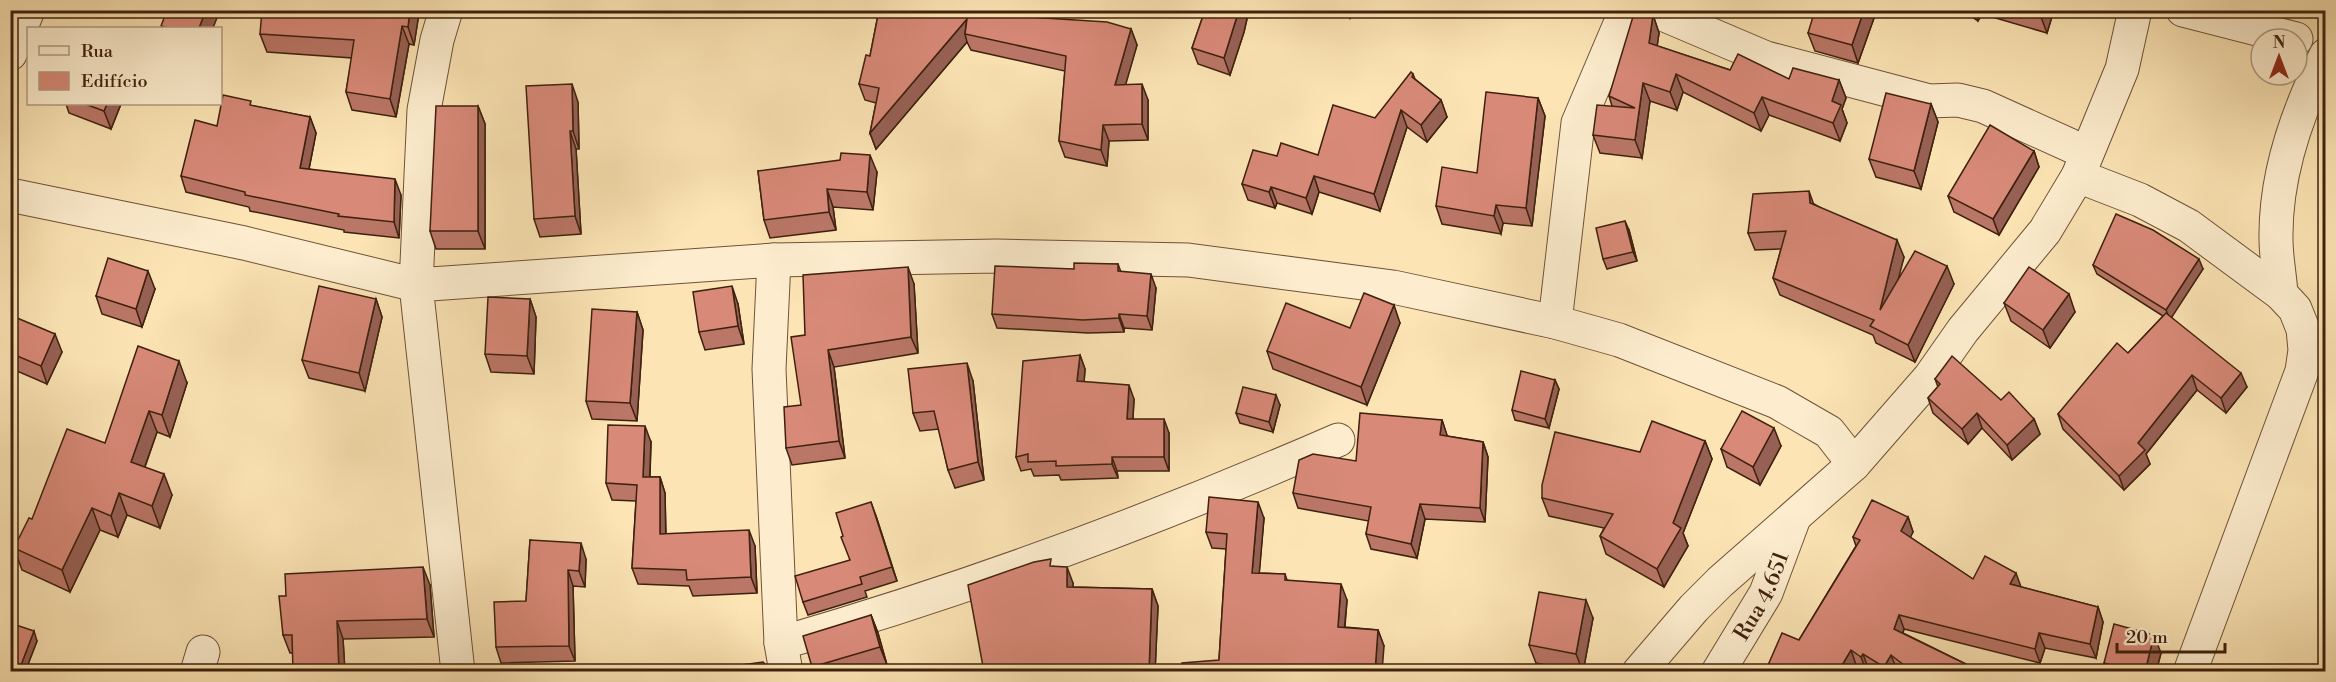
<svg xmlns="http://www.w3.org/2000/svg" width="2336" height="682" viewBox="0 0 2336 682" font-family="'Libre Bodoni',serif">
<rect width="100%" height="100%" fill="#fce4b4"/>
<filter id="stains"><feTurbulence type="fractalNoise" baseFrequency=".00333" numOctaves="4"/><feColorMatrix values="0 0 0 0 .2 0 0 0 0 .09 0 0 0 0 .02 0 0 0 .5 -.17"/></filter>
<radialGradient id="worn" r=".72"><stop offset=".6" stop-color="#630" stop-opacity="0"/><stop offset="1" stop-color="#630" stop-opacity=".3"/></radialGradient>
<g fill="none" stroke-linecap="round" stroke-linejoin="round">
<defs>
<g id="minor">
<polyline points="1653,10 1766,58 1929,101 1958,100 1983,106 2087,153"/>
<polyline points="2183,10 2296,39"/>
<polyline points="10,54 28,10"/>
<polyline points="2078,176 2140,200 2189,226 2281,294 2295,309 2303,329 2305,350 2302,371 2190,672"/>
<polyline points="10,195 244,243 416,285 424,110 437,40 446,10"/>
<polyline points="774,260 769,369 781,643 786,672"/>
<path d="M2281 294C2280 276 2276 258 2276 239 2275 175 2297 112 2326 55"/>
<polyline points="1555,322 1619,340 1777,402 1829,432 1854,464"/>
<path d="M781 643C971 588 1157 519 1338 440"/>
<polyline points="197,672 203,652"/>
<polyline points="458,672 416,285 774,260 997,256 1188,260 1393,287 1555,322 1578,123 1626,10"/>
<polyline points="1639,672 1694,608 1720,582 1854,464 1930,377 1963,330 2045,231 2078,176 2122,69 2135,10"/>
<path id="s1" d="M1718 672 1766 593 1794 518"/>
</g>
</defs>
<use href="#minor" stroke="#6e5238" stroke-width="35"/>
<use href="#minor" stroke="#fdedce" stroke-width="33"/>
</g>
<g fill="#ba7667" stroke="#3e210e" stroke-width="1.5">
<polygon points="879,10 1040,10 1038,18 1131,29 1137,45 1125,85 1148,100 1148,140 1109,141 1107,166 1065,157 1059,141 1065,71 971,50 967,42 876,149 870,133 876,103 865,100 859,84 870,56"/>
<polygon points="1205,10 1249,10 1244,32 1230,75 1198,64 1192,48"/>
<polygon points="1335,10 1353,10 1350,18"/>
<polygon points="1562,10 1599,10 1596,16"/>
<polygon points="1961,10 2054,10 2047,33 1982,14 1978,21"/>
<polygon points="419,13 414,45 409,44 396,117 352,110 346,92 352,58 267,52 260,34"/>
<polygon points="1653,15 1659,33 1657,46 1730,70 1789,79 1839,80 1846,98 1842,109 1847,123 1840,141 1769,115 1761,131 1683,92 1677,110 1650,101 1642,158 1600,153 1593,135 1612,106 1609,96"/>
<polygon points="1873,15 1874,18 1858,63 1815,51 1808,33"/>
<polygon points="1413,74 1415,79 1441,100 1447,117 1427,142 1407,127 1380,211 1319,192 1312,214 1277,203 1275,208 1248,200 1242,184 1277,156 1318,155 1375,118"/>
<polygon points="1538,98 1545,116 1532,226 1503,223 1501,234 1442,224 1436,206 1477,173"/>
<polygon points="578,102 579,149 576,149 581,234 540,237 534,219"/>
<polygon points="66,104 121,104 111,129 69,113"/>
<polygon points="1931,104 1938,122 1921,189 1876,177 1869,159"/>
<polygon points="253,106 310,117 316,133 309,169 401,195 399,238 344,232 344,230 250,211 249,207 186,192 181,176 217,126"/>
<polygon points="478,106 485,124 485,249 436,249 430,231"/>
<polygon points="2034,151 2039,167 1999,235 1954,212 1948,196"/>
<polygon points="758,171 877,172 873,210 833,207 836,230 770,238 764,220"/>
<polygon points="1814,204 1904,257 1898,278 1954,284 1915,362 1876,343 1873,335 1780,295 1773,278 1781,249 1755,250 1748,233"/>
<polygon points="1629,230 1637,261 1607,269 1603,259"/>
<polygon points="1118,264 1121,272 1156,288 1152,330 1124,328 1124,332 1088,333 997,328 992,314 1074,269"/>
<polygon points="2093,265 2203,269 2171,317 2247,387 2226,413 2197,390 2146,454 2150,464 2124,490 2063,429 2058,414 2128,353 2163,316 2097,274"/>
<polygon points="914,284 918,353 834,367 845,458 792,465 786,448 801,405 805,335"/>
<polygon points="155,289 142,327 102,314 96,296"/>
<polygon points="376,299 382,317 365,391 309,378 302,360"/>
<polygon points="530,299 536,317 534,374 491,372 485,354"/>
<polygon points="2004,303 2075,312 2050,348 2011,321"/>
<polygon points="738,304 744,344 705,350 699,332"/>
<polygon points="637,312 643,330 637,421 592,419 586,401"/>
<polygon points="10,315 62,352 47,384 10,368"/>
<polygon points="1400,323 1367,405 1273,369 1267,351 1350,328"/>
<polygon points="1080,355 1085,369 1084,382 1134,399 1133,419 1169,433 1169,471 1117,471 1118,478 1061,480 1059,475 1034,476 1031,469 1021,471 1016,457"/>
<polygon points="1935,379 2001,400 2034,419 2040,434 2012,460 1982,428 1968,444 1933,413 1928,398 1938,387"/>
<polygon points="1555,380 1559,389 1549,428 1515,420 1512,410"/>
<polygon points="973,381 984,480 955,488 948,470 939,429 920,431 913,413"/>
<polygon points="187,383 170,437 157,432 145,467 172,495 160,528 127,515 118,537 100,530 70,592 22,570 14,548 105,443"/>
<polygon points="1280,405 1273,432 1240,423 1236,413"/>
<polygon points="1442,420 1447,436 1483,442 1488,457 1485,522 1425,519 1417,558 1371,549 1366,534 1369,521 1298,508 1293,493 1356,461"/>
<polygon points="1705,441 1712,459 1683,533 1688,546 1664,587 1606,554 1600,536 1604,528 1549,516 1542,498 1640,452"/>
<polygon points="651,442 650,477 660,477 665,493 666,534 755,546 757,593 693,596 689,586 638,584 632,568 636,501 612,500 606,483"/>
<polygon points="1781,446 1760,485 1727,467 1721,449"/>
<polygon points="876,516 897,581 865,591 867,597 808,615 803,602 850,560"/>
<polygon points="1908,517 1913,532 1910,537 1973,579 2021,587 2098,607 2103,622 2096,658 2045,648 2040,663 1904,629 1903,633 1982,672 1899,672 1897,670 1896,672 1873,672 1868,668 1866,671 1856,665 1852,672 1765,672 1799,640 1856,546 1853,537"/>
<polygon points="1264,518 1259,573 1285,574 1287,580 1347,600 1345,627 1378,630 1384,646 1219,660 1226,549 1212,548 1206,532"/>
<polygon points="530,540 586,559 585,587 573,586 575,661 501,663 496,647 526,601"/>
<polygon points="1053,566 1073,583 1073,587 1152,589 1158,606 1155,672 984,672"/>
<polygon points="430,585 434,637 343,639 345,672 293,672 293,653 290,653 283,635"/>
<polygon points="871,615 878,633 887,665 865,672 813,672 812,667"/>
<polygon points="1593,618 1583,672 1536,663 1529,645"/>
<polygon points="10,623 37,641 25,672 16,672 10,670"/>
<polygon points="2161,653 2156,672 2107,672 2104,663"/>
</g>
<g fill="#976054" stroke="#3e210e" stroke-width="1.5">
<polygon points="206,10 220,10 213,28 199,28"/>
<polygon points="410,10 418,10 419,13 414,45 408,27"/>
<polygon points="1030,10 1040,10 1035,34 1029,17"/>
<polygon points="1239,10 1249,10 1244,32 1230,75 1224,58"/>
<polygon points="1347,10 1353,10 1350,18"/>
<polygon points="1594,10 1599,10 1596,16"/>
<polygon points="1864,10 1875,10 1873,15 1874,18 1858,63 1852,45"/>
<polygon points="1974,10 1981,10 1982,14 1978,21"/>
<polygon points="2043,10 2054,10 2047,33 2041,17"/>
<polygon points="1653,15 1659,33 1655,61 1649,43"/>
<polygon points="967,19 965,34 967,42 876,149 870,133"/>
<polygon points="402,26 409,44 396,117 390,99"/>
<polygon points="1131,29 1137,45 1121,101 1115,85"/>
<polygon points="1676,74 1683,92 1677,110 1670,92"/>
<polygon points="1839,80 1846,98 1842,109 1847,123 1840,141 1833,123 1832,101"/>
<polygon points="1643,83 1650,101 1642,158 1635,140"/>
<polygon points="572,84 578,102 579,149 573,131"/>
<polygon points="1142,84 1148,100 1148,140 1142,124"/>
<polygon points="1762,97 1769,115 1761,131 1754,113"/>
<polygon points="1538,98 1545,116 1532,226 1526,208"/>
<polygon points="1441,100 1447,117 1427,142 1421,125"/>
<polygon points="107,104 121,104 111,129 104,111"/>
<polygon points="1931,104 1938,122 1921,189 1914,171"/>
<polygon points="478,106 485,124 485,249 478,231"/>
<polygon points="1401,110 1407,127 1380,211 1374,194"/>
<polygon points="310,117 316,133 306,184 300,168"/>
<polygon points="1103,125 1109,141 1107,166 1101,150"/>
<polygon points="570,131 576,149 581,234 575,216"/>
<polygon points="2034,151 2039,167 1999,235 1993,219"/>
<polygon points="870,155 877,172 873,210 867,192"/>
<polygon points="1314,176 1319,192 1312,214 1306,198"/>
<polygon points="395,179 401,195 399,238 394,222"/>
<polygon points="1271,187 1277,203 1275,208 1269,192"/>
<polygon points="827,189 833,207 836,230 829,212"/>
<polygon points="1809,191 1815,208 1810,203"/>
<polygon points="1496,205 1503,223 1501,234 1494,216"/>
<polygon points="1625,221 1629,230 1637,261 1633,252"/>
<polygon points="1897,240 1904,257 1886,327 1880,310"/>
<polygon points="2199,259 2203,269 2170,320 2166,310"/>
<polygon points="1947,266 1954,284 1915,362 1908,345"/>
<polygon points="908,267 914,284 918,353 911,337"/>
<polygon points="148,271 155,289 142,327 136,309"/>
<polygon points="1151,274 1156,288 1152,330 1147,316"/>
<polygon points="732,286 738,304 744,344 738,326"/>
<polygon points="2069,294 2075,312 2050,348 2043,330"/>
<polygon points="376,299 382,317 365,391 359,373"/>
<polygon points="530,299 536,317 534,374 527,356"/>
<polygon points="1394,305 1400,323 1367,405 1361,387"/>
<polygon points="637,312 643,330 637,421 630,403"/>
<polygon points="1119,314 1124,328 1124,332 1119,318"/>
<polygon points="55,334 62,352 47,384 41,366"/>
<polygon points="828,350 834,367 845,458 839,441"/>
<polygon points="1080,355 1085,369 1083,396 1077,381"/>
<polygon points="179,361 187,383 170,437 162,415"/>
<polygon points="967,363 973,381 984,480 978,462"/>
<polygon points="2241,373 2247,387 2226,413 2221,398"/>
<polygon points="2192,375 2197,390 2146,454 2150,464 2124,490 2119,476 2138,443"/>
<polygon points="1555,380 1559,389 1549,428 1545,419"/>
<polygon points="1129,385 1134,399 1132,433 1127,419"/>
<polygon points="1276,395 1280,405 1273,432 1269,422"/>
<polygon points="149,411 157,432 139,483 131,462"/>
<polygon points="1977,413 1982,428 1968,444 1962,429"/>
<polygon points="1164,419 1169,433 1169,471 1164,457"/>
<polygon points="2034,419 2040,434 2012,460 2007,445"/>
<polygon points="1442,420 1447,435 1446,450 1440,435"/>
<polygon points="645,426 651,442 649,493 643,477"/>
<polygon points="1774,428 1781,446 1760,485 1753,467"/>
<polygon points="1705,441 1712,459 1683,533 1688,546 1664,587 1657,569 1673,523"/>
<polygon points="1483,442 1488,457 1485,522 1480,508"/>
<polygon points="1112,457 1117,471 1118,478 1112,464"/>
<polygon points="164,474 172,495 160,528 152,506"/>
<polygon points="660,477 665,493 666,551 660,534"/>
<polygon points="119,493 127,515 118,537 111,516"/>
<polygon points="871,502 876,516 897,581 892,567"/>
<polygon points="1258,502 1264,518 1258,589 1252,573"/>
<polygon points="1420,504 1425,519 1417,558 1411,544"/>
<polygon points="92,508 100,530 70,592 62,570"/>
<polygon points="1908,517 1913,532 1906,546 1901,531"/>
<polygon points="749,530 755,546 757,593 751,577"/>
<polygon points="581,543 586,559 585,587 579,571"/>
<polygon points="423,567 430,585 434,637 427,619"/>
<polygon points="1067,567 1073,583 1073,604 1067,587"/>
<polygon points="568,570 573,586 575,661 569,646"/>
<polygon points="2016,573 2021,587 2010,584"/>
<polygon points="1341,584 1347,600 1343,643 1338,627"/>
<polygon points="1152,589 1158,606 1155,672 1149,672"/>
<polygon points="1586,600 1593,618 1583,672 1576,654"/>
<polygon points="2098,607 2103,622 2096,658 2090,644"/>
<polygon points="871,615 878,633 887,665 880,647"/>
<polygon points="1899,615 1904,629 1899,643 1894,629"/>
<polygon points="337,621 343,639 345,672 339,672"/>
<polygon points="1378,630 1384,646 1382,672 1375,672"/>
<polygon points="34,631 37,641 25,672 23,672 21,665"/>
<polygon points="2039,633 2045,648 2040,663 2035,649"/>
<polygon points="2154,635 2161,653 2156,672 2145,672"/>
<polygon points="1851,650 1856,665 1852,672 1838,672"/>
<polygon points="1863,654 1868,668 1866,671 1861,657"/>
<polygon points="1891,655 1897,670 1896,672 1886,672 1884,667"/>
</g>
<g fill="#d88978" stroke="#3e210e" stroke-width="1.5">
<polygon points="167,10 206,10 199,28 168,28 161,26"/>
<polygon points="262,10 410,10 408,27 402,26 390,99 346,92 354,40 260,34"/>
<polygon points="879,10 1030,10 1029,17 1107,22 1131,29 1115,85 1142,84 1142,124 1103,125 1101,150 1059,141 1066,56 965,34 967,19 870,133 879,88 859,84 866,55 870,56"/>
<polygon points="1205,10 1239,10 1224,58 1192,48"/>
<polygon points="1635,10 1643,10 1653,15 1649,43 1730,70 1738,54 1789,79 1793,68 1839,80 1832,101 1841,105 1833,123 1762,97 1754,113 1676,74 1670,92 1643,83 1635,140 1593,135 1597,105 1635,108 1609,96"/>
<polygon points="1815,10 1864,10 1852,45 1808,33"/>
<polygon points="2021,10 2043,10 2041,17"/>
<polygon points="1411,72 1413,74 1412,77 1441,100 1421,125 1401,110 1374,194 1314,176 1306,198 1271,187 1269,192 1242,184 1253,150 1277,156 1281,143 1318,155 1333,105 1375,118"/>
<polygon points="572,84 573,131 570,131 575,216 534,219 526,86"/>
<polygon points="1486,92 1538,98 1526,208 1496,205 1494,216 1436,206 1442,167 1477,173"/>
<polygon points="1886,93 1931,104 1914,171 1869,159"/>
<polygon points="223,95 251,101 250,105 310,117 300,168 395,179 394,222 338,216 339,214 245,195 245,192 181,176 195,120 217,126"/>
<polygon points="85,104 107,104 104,111"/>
<polygon points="436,106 478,106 478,231 430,231"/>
<polygon points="1990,125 2034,151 1993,219 1948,196"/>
<polygon points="841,153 870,155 867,192 827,189 829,212 764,220 758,171 840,160"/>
<polygon points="1809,191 1810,203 1897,240 1880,310 1915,251 1947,266 1908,345 1870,326 1874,320 1773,278 1786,231 1748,233 1753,194"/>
<polygon points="2116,214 2153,230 2199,259 2166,310 2093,265"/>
<polygon points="1625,221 1633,252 1603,259 1596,228"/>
<polygon points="108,258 148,271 136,309 96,296"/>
<polygon points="1074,263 1118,264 1118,271 1151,274 1147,316 1119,314 1119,318 1083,320 992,314 995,266 1074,269"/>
<polygon points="908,267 911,337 828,350 839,441 786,448 784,407 801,405 791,337 805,335 803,275"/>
<polygon points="2029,267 2069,294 2043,330 2004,303"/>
<polygon points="319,286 376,299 359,373 302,360"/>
<polygon points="732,286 738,326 699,332 693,292"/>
<polygon points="1364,293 1394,305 1361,387 1267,351 1286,303 1350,328"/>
<polygon points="488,297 530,299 527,356 485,354"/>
<polygon points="592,309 637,312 630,403 586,401"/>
<polygon points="2166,313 2241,373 2221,398 2192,375 2138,443 2145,450 2119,476 2058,414 2117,343 2128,353"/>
<polygon points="10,315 55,334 41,366 10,353"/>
<polygon points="138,346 179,361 162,415 149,411 131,462 164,474 152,506 119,493 111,516 92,508 62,570 14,548 29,518 32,519 67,429 105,443"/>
<polygon points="1080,355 1077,381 1129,385 1127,419 1164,419 1164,457 1112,457 1112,464 1056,466 1056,461 1028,462 1028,454 1016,457 1023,361"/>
<polygon points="1952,356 2001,400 2009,392 2034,419 2007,445 1977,413 1962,429 1928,398 1940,384 1935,379"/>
<polygon points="967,363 978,462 948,470 934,411 913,413 908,369"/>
<polygon points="1521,371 1555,380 1545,419 1512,410"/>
<polygon points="1243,387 1276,395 1269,422 1236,413"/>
<polygon points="1742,411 1774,428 1753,467 1721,449"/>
<polygon points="1360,413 1442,420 1440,435 1483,442 1480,508 1420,504 1411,544 1366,534 1371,507 1293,493 1299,460 1313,454 1356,461"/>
<polygon points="1652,421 1705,441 1673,523 1681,528 1657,569 1600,536 1613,514 1542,498 1542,485 1555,432 1640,452"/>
<polygon points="608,425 645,426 643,477 660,477 660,534 749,530 751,577 687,580 686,570 632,568 637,485 606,483"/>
<polygon points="1209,497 1258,502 1252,573 1285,574 1285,580 1341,584 1338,627 1378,630 1375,672 1183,672 1182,663 1219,660 1227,534 1206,532"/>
<polygon points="1872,500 1908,517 1901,531 1973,579 1985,556 2016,573 2010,584 2098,607 2090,644 2039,633 2035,649 1899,615 1894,629 1982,672 1913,672 1891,655 1884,667 1863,654 1861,657 1851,650 1838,672 1765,672 1782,633 1799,640 1860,540 1853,537"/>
<polygon points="871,502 892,567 860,577 862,584 803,602 795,576 850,560 841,537 843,536 836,513"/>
<polygon points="530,540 581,543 579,571 568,570 569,646 496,647 494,602 526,601"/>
<polygon points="1051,559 1050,566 1067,567 1067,587 1152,589 1149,671 1087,668 1088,672 984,672 968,585 1034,562"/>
<polygon points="423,567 427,619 337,621 339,672 293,672 292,635 283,635 279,596 286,596 285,574"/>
<polygon points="1539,592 1586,600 1576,654 1529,645"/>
<polygon points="871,615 880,647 812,667 803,636"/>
<polygon points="10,623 34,631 21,665 10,661"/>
<polygon points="2114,624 2154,635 2145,672 2138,672 2104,663"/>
<polygon points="763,662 773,672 721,672 720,668"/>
</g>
<g text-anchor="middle" stroke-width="6" stroke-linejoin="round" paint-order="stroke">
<g font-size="22" fill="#3e210e" stroke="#fdedce">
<text dy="8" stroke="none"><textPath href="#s1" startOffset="88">Rua 4.651</textPath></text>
</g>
</g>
<rect width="2336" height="682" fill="none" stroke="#fce4b4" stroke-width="36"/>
<rect x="12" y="12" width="2312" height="658" fill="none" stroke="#3e210e" stroke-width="3"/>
<rect x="18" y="18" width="2300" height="646" fill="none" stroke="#3e210e" stroke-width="1.5"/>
<rect x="27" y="27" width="195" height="78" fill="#fdedce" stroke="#b19b81" stroke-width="1.5"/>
<rect x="39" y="46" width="30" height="9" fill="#fdedce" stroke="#b19b81" stroke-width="1.5"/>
<text x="81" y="57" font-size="18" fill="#3e210e">Rua</text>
<rect x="39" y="72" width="30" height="18" fill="#d88978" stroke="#b19b81" stroke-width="1.5"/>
<text x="81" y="87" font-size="18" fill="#3e210e">Edifício</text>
<g transform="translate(2279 57)"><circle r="28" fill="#fdedce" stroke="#b19b81" stroke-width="1.5"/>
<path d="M0-4.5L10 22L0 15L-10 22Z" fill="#8f2418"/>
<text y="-9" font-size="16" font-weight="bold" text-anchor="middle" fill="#3e210e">N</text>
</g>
<path d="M2117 643v9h108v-9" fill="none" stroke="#3e210e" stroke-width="3"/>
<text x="2126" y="643" font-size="18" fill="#3e210e" stroke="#fdedce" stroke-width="4.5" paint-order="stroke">20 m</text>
<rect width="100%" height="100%" filter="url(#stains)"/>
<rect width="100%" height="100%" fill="url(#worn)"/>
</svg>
